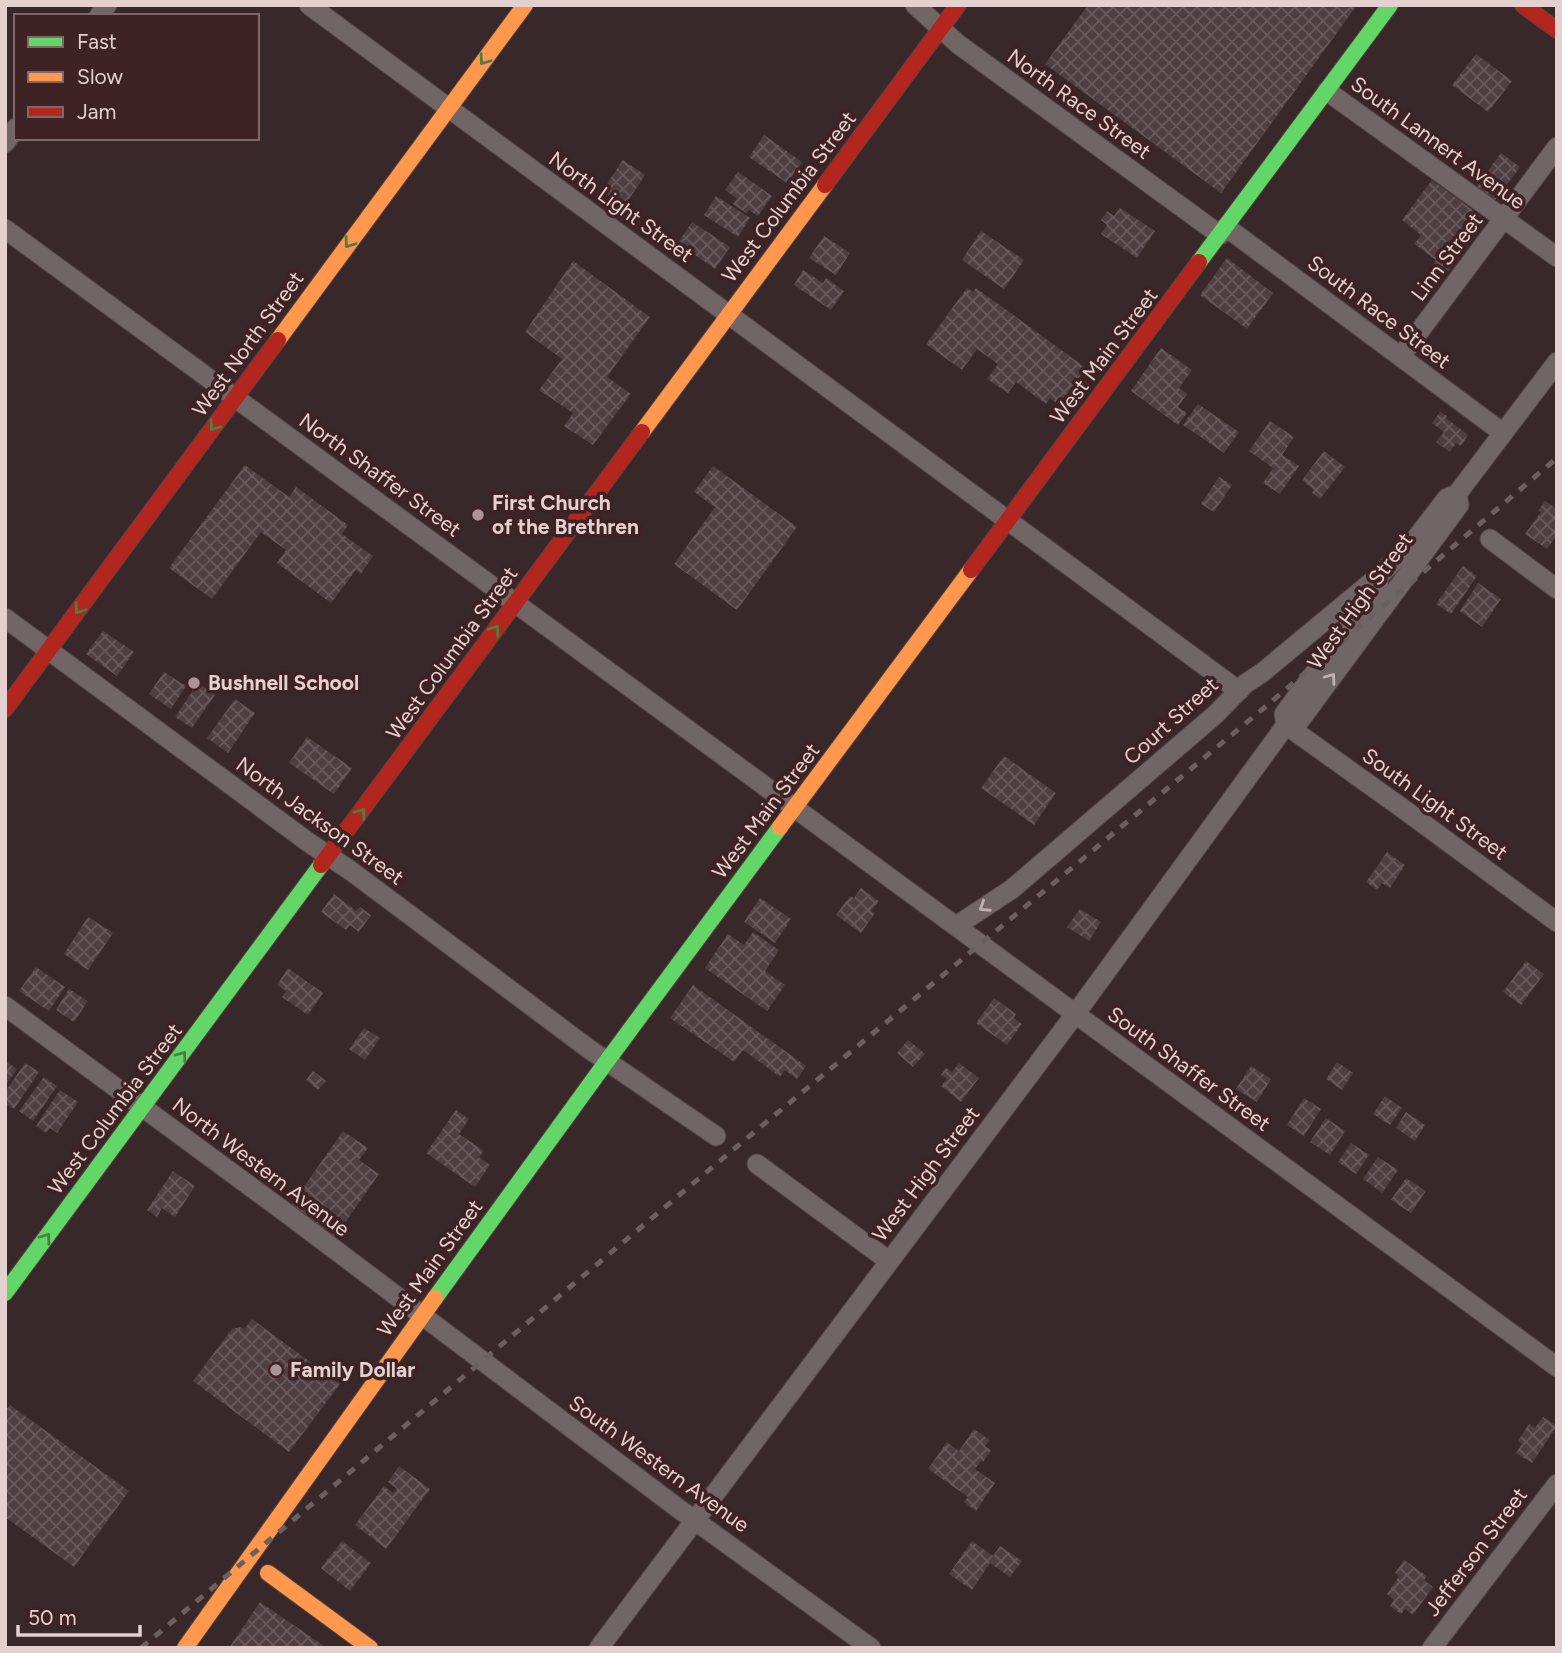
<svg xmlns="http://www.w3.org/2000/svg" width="1562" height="1653" viewBox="0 0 1562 1653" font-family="Figtree,sans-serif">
<defs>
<pattern id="building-cross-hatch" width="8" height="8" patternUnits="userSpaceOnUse" patternTransform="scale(1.75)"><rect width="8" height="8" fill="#4f3f42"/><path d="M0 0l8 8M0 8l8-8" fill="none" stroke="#685a5c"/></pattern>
</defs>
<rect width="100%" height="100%" fill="#392829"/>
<g fill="url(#building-cross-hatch)">
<polygon points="1088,5 1357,5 1221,193 1045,64"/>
<polygon points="1476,54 1512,81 1488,112 1452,85"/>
<polygon points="764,135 802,162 787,183 749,157"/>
<polygon points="1501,153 1520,167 1492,204 1474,190"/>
<polygon points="623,160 645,175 625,205 602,191"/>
<polygon points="738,172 772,196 758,216 749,210 746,213 733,204 737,199 725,190"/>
<polygon points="1432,180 1486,220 1444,277 1431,267 1436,260 1414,244 1421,235 1402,220"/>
<polygon points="716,196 750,218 738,237 704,215"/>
<polygon points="1120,208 1155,231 1137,258 1101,234 1107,225 1101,220 1107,211 1114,216"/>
<polygon points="692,222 730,247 715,269 678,243"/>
<polygon points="981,231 1024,260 1004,289 962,260"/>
<polygon points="824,236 850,253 836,275 809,258"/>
<polygon points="1227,258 1273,293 1247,329 1200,295"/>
<polygon points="573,261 650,317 607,377 631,394 593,445 564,426 573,413 539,390 562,359 525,332"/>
<polygon points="803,270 823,283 826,278 844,291 831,310 794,285"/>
<polygon points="967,288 973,292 976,288 1086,368 1059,405 1050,398 1046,404 1016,382 1008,393 987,379 998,364 977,349 962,370 926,344"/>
<polygon points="1161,348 1192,370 1179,388 1187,394 1178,407 1187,413 1178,425 1131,391"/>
<polygon points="1198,404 1239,432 1224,453 1183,425"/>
<polygon points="1440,412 1447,416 1446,418 1468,435 1461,446 1456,443 1450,452 1436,442 1444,432 1432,423"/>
<polygon points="1270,421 1294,437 1282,455 1299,466 1280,494 1263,483 1273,468 1249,451"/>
<polygon points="1324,451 1345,467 1320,499 1312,493 1314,490 1302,480"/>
<polygon points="245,465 289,497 296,487 348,525 342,534 373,556 361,574 356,570 331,603 277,563 286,550 261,532 212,599 169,568"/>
<polygon points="713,466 797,527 737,610 674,564 715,507 694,492"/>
<polygon points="1219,477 1232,485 1214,512 1201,504"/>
<polygon points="1545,501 1557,509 1557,535 1547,549 1525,534 1541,512 1538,511"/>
<polygon points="1463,566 1477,576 1451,614 1436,604"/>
<polygon points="1478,583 1501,599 1482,627 1460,611"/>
<polygon points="103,631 134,652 117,676 86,654"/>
<polygon points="164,672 186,686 171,709 149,694"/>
<polygon points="198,683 215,695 192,728 175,717"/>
<polygon points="235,699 255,713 228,753 207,738"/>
<polygon points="307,737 352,768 334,794 289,763"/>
<polygon points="1004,756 1056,793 1034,825 981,788"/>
<polygon points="1387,852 1405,865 1390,888 1382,883 1377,890 1366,882"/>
<polygon points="861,888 879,901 871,911 875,913 861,933 836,915 850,896 854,898"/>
<polygon points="334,894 356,911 360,907 371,915 359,932 350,925 346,930 321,912"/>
<polygon points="760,898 791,919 775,943 744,922"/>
<polygon points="1080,909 1101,922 1089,941 1067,927"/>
<polygon points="88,917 113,933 88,970 64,954"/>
<polygon points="753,932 779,950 765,971 785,985 767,1011 705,968 728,934 744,945"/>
<polygon points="1526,961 1544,974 1521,1005 1503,992"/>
<polygon points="36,967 65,987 49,1011 19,991"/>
<polygon points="288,968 323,993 308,1015 282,997 286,991 277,985"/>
<polygon points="693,985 806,1066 797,1079 785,1070 780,1077 743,1050 734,1062 670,1018"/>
<polygon points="69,989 88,1001 74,1022 56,1010"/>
<polygon points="994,998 1016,1014 1014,1018 1022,1024 1007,1045 976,1023"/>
<polygon points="364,1028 380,1038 365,1060 349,1049"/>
<polygon points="908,1040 925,1054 913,1067 897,1053"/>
<polygon points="5,1061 17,1069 5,1086"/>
<polygon points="1337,1062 1353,1073 1342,1090 1326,1079"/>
<polygon points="25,1063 39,1072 14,1109 5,1103 5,1092"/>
<polygon points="959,1063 979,1078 961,1102 941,1086 947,1079 941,1075 946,1068 952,1072"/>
<polygon points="1251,1066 1271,1079 1257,1102 1236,1089"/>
<polygon points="313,1071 326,1081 318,1090 306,1080"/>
<polygon points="44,1077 57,1086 33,1121 19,1111"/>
<polygon points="60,1090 78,1102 57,1133 50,1128 46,1133 36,1126"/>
<polygon points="1385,1096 1402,1108 1390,1125 1373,1114"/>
<polygon points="1304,1098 1321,1109 1304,1136 1287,1125"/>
<polygon points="456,1110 469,1119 459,1134 484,1151 479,1157 490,1165 475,1187 426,1153"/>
<polygon points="1406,1112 1425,1125 1415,1141 1396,1128"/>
<polygon points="1326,1118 1345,1131 1330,1155 1310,1142"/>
<polygon points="343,1131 368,1148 359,1160 379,1174 335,1237 291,1205"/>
<polygon points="1351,1143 1369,1155 1356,1174 1338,1162"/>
<polygon points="1378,1157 1398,1170 1382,1193 1363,1179"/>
<polygon points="173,1171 195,1186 175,1217 162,1208 157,1217 147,1210"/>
<polygon points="1406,1178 1426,1191 1411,1213 1391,1200"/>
<polygon points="252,1319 340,1384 289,1452 193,1381 232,1329 240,1327 244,1329"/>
<polygon points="10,1405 129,1491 74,1567 5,1517 5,1411"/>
<polygon points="1543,1417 1557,1426 1532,1463 1516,1453 1522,1444 1518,1441 1529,1424 1535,1428"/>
<polygon points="974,1429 990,1440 985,1446 991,1450 983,1462 981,1461 975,1469 995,1483 976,1511 964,1502 968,1497 928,1469 947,1442 959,1451"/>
<polygon points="399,1466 430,1489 386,1549 355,1525 384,1486 393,1493 397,1489 388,1482"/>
<polygon points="342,1541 371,1563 350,1591 321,1568"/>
<polygon points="972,1541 993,1556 1000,1546 1022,1561 1010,1577 990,1563 972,1590 949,1574"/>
<polygon points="1404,1560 1427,1576 1424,1580 1433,1587 1413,1615 1405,1609 1401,1614 1390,1606 1394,1600 1387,1594 1399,1576 1395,1573"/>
<polygon points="260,1602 327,1648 229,1648"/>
</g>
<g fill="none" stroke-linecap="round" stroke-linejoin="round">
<defs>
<g id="street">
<polyline points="309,5 1239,691"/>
<polyline points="915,5 958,44 1220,235"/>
<polyline points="99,16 107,5"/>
<polyline points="1327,91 1557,257"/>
<polyline points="5,143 16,128"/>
<polyline points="1226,227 1503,433"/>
<polyline points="5,229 1557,1367"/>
<polyline points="1401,356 1557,147"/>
<polyline points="1490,539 1557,589"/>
<polyline points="1404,554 1447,498 1457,494 1557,362"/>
<polyline points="5,618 308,842 351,871 589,1049 716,1136"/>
<polyline points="1286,725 1284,714 1379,586"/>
<polyline points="1286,725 1402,808 1557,922"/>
<polyline points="956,926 1012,889 1216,714 1245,684 1263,672 1381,574 1412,543"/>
<polyline points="5,1006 285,1212 679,1509 871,1648"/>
<polyline points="757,1164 889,1261"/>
<polyline points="599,1648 1076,1013 1286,725 1298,723 1459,505 1457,494"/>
<polyline points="1432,1648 1557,1484"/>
</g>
<g id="fast">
<polyline points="1199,262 1390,5"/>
<polyline points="5,1293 321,865"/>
<polyline points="435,1298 607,1061 780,827"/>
</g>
<g id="slow">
<polyline points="278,340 525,5"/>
<polyline points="642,432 825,185"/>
<polyline points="780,827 971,570"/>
<polyline points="268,1573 370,1648"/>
<polyline points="185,1648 435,1298"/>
</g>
<g id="jam">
<polyline points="1523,5 1557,30"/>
<polyline points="825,185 958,5"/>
<polyline points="971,570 1199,262"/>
<polyline points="5,709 278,340"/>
<polyline points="321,865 642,432"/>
</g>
</defs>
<use href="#street" stroke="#524444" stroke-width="21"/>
<use href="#fast" stroke="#524444" stroke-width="18"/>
<use href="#slow" stroke="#524444" stroke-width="18"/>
<use href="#jam" stroke="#524444" stroke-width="18"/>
<use href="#street" stroke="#726565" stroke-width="19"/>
<use href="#fast" stroke="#63d668" stroke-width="16"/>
<use href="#slow" stroke="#ff974d" stroke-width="16"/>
<use href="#jam" stroke="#b3261e" stroke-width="16"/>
<polyline stroke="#6b5f5f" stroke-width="5" stroke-dasharray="9 9" stroke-linecap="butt" points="141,1648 734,1149 1264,708 1557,458"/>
</g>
<defs><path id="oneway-chevron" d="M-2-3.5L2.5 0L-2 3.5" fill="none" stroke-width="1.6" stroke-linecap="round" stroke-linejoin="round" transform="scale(1.75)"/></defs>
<g stroke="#517c46">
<use href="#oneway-chevron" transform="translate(484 60) rotate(126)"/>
<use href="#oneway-chevron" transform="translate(349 243) rotate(126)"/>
<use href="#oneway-chevron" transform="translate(214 426) rotate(126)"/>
<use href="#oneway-chevron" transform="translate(79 609) rotate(126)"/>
<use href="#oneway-chevron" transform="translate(495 630) rotate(-54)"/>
<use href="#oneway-chevron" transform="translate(361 813) rotate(-54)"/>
<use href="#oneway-chevron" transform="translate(182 1056) rotate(-54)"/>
<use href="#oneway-chevron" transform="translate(46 1238) rotate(-54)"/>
</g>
<g stroke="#c1b0af">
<use href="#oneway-chevron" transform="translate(1331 678) rotate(-54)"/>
<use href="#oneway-chevron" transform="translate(984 907) rotate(147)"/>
</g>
<g fill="#a89595" stroke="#3f2223" stroke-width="2.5">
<circle cx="478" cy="515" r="7"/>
<circle cx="194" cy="683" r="7"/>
<circle cx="276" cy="1370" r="7"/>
</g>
<g text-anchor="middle" stroke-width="7" stroke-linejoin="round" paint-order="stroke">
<g font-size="21" fill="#e3d0cf" stroke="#3f2223">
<text transform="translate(1079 104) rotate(36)" y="7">North Race Street</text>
<text transform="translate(1438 143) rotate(36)" y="7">South Lannert Avenue</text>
<text transform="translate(789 197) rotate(-53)" y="7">West Columbia Street</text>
<text transform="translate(621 207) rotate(36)" y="7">North Light Street</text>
<text transform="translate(1447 257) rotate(-53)" y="7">Linn Street</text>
<text transform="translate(1379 312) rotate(37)" y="7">South Race Street</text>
<text transform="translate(248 344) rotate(-54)" y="7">West North Street</text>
<text transform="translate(1104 356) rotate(-53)" y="7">West Main Street</text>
<text transform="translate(380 475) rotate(36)" y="7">North Shaffer Street</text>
<text transform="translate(1360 601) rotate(-54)" y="7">West High Street</text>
<text transform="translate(452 653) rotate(-54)" y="7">West Columbia Street</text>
<text transform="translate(1171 721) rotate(-42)" y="7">Court Street</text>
<text transform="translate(1435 804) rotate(36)" y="7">South Light Street</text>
<text transform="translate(766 811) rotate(-53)" y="7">West Main Street</text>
<text transform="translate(320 821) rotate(36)" y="7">North Jackson Street</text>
<text transform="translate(1189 1069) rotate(36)" y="7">South Shaffer Street</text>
<text transform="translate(115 1109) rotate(-53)" y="7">West Columbia Street</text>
<text transform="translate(261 1167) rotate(37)" y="7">North Western Avenue</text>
<text transform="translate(926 1174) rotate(-53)" y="7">West High Street</text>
<text transform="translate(430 1268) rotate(-54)" y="7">West Main Street</text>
<text transform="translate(659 1464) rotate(36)" y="7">South Western Avenue</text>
<text transform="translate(1476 1552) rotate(-53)" y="7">Jefferson Street</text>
</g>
<g font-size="21" font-weight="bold" fill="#e3d0cf" stroke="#3f2223" text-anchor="start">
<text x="492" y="510">First Church<tspan x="492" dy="24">of the Brethren</tspan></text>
<text x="208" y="690">Bushnell School</text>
<text x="290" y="1377">Family Dollar</text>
</g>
</g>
<rect width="1562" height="1653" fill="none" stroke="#e3d0cf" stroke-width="14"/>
<rect x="14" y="14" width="245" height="126" fill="#3f2223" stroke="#816868" stroke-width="2"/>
<rect x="28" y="37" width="35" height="10" fill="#63d668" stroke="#816868" stroke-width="2"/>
<text x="77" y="49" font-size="21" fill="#e3d0cf">Fast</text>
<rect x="28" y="72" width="35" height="10" fill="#ff974d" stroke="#816868" stroke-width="2"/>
<text x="77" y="84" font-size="21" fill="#e3d0cf">Slow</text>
<rect x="28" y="107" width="35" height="10" fill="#b3261e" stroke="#816868" stroke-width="2"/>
<text x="77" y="119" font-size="21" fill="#e3d0cf">Jam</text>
<path d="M18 1625v10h122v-10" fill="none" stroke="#e3d0cf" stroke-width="3.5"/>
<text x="28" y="1625" font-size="21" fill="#e3d0cf" stroke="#3f2223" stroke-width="5" paint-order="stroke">50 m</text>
</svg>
